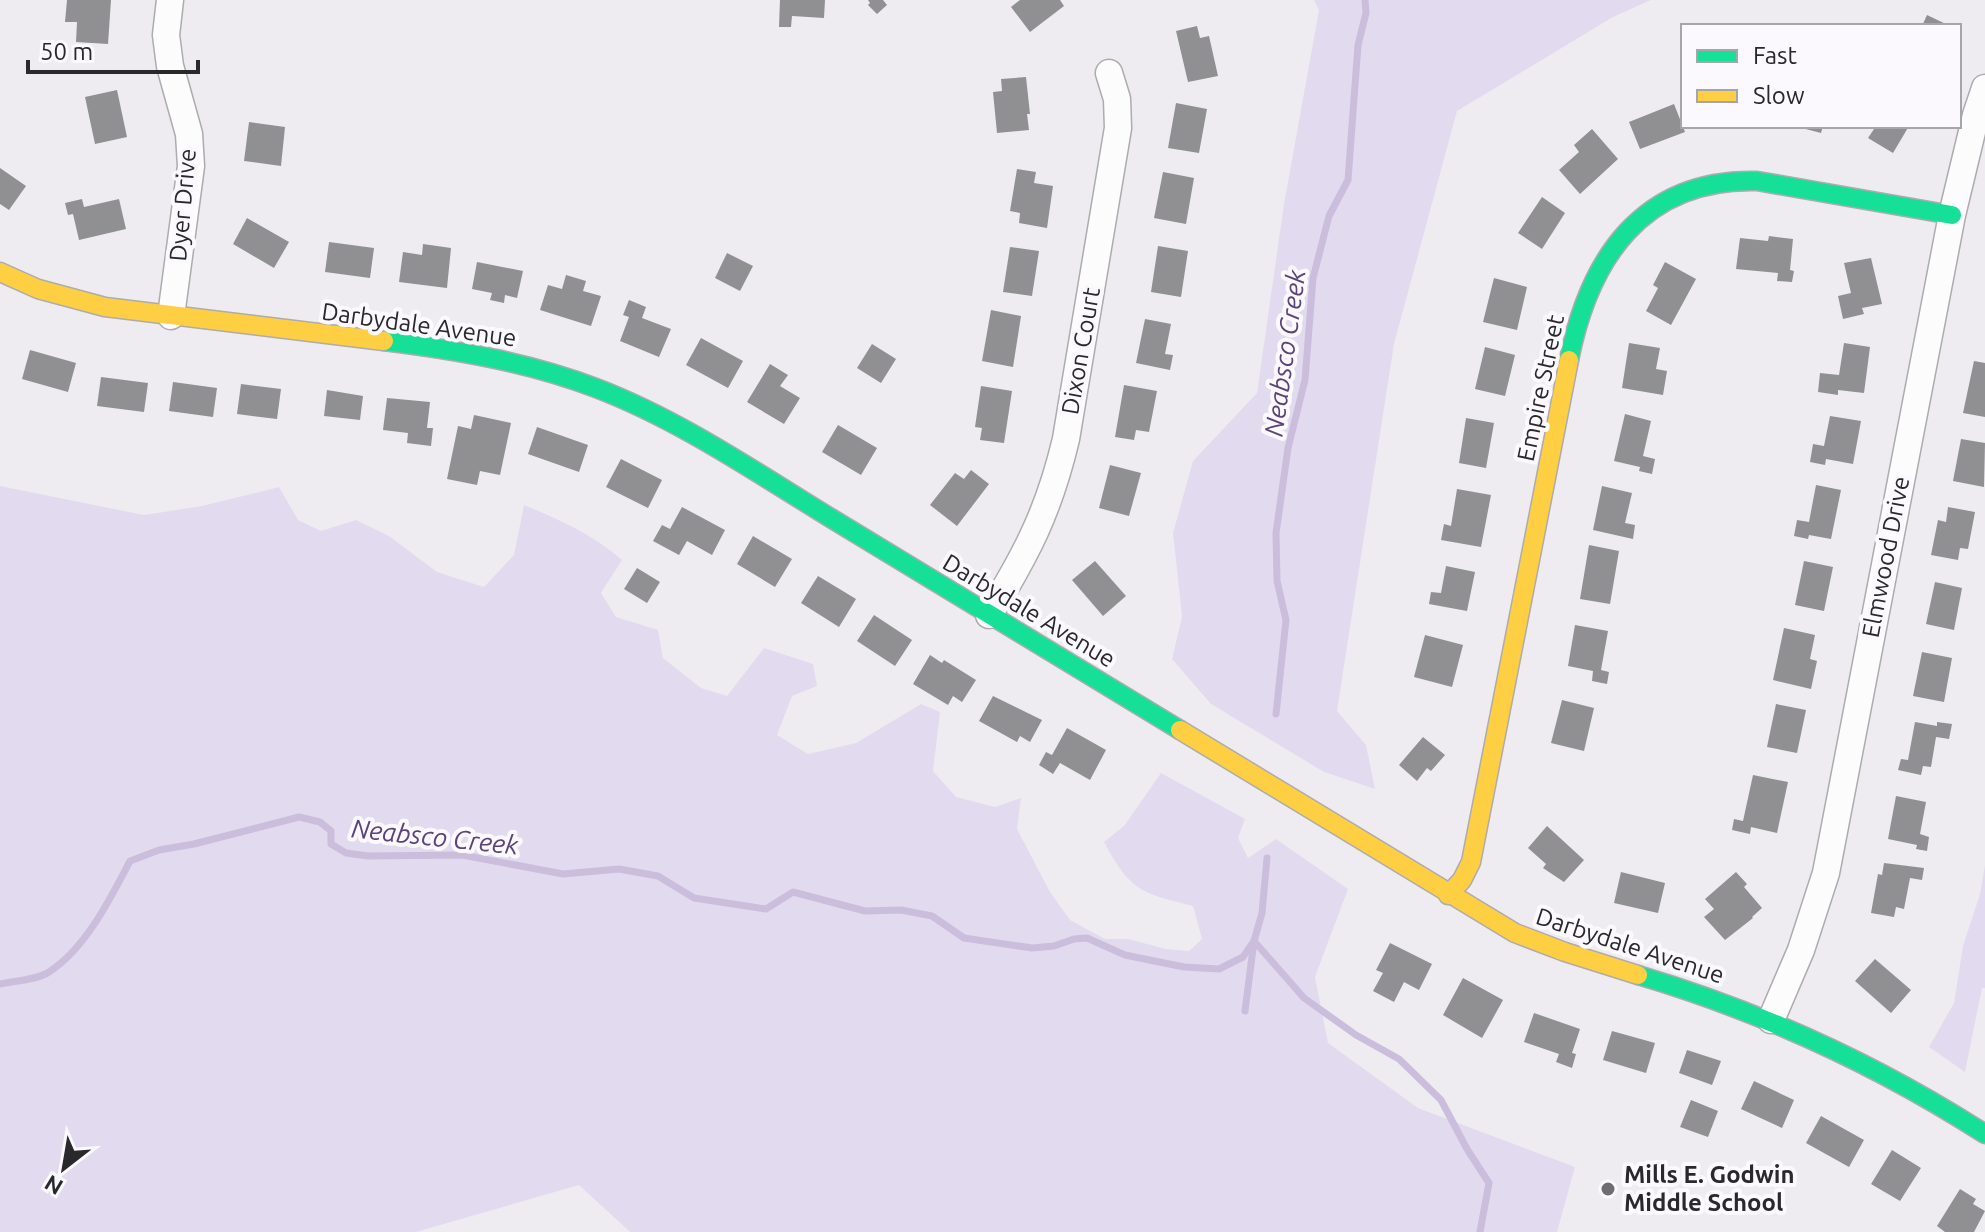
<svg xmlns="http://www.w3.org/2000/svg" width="1985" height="1232" viewBox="0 0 1985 1232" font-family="Ubuntu,sans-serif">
<rect width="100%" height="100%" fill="#eeecf1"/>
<g fill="#e2dbef">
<polygon points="1314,0 1651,0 1613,17 1457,111 1394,344 1337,711 1366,745 1375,789 1324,772 1211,704 1172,659 1182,617 1173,533 1193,461 1257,393 1284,204 1319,10"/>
<path d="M0 486 144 515 202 506 279 487 298 520 321 531 356 520 389 536 437 572 484 587 514 555 524 505C560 520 592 534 622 560L601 593 616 617 658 630 663 658 701 688 727 696 764 648 813 664 817 686 792 696 777 735 808 754 856 743 921 704 940 712 933 771 956 797 995 807 1021 798 1017 829 1050 892 1070 920 1105 939H1128L1166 949 1189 951 1202 939 1193 906C1141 893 1130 891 1104 842L1124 826 1161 773 1245 819 1238 838 1248 858 1276 839 1348 889 1315 977 1328 1043 1418 1108 1575 1167 1557 1232H630L579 1185 416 1232H0Z"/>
<polygon points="1985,865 1985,988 1982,988 1965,1072 1929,1047 1954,1003 1963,946 1980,894"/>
</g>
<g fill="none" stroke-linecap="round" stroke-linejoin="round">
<g stroke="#cabedc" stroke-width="7">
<polyline points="1276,714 1286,620 1277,581 1276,533 1288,448 1305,380 1313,278 1329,216 1348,180 1358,45 1366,13 1365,0"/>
<path d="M0 984C14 981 37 980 49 972 86 948 110 899 130 861L159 850 194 844 299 817 320 822 331 831V844L346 853 368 856 462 855 563 874 619 869 658 876 694 898 766 909 793 892 865 911 901 910 932 916 964 938 1032 948 1054 946 1074 939 1087 938 1125 955 1184 967 1219 969 1243 957 1254 941 1262 913 1267 858"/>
<polyline points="1245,1011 1254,941 1304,998 1356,1035 1399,1059 1441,1100 1467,1149 1489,1183 1480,1232"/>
</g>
</g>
<g fill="#908f92">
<polygon points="67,0 111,0 108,44 76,42 77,22 65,22"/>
<polygon points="780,0 825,0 824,18 792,16 791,27 779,27"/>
<polygon points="868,0 883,0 887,5 877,14 868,5 870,3"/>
<polygon points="1020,0 1060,0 1064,6 1030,32 1011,7"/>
<polygon points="1927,15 1950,26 1922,26"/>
<polygon points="1197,26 1200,38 1209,36 1218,76 1188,82 1176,31"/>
<polygon points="1026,77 1030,114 1027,114 1029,130 997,133 993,92 1002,91 1001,79"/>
<polygon points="117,90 127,137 95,144 85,97"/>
<polygon points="1176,103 1207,109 1199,153 1168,148"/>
<polygon points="1674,104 1685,132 1640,149 1629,122"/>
<polygon points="249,122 285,127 281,166 244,161"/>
<polygon points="1794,126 1823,126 1821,133"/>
<polygon points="1876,126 1909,126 1893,153 1868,138"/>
<polygon points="1592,129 1618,159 1580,194 1559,170 1579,152 1574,145"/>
<polygon points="0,168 26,186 9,210 0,204"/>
<polygon points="1017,169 1036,172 1034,183 1053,186 1047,228 1019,223 1020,213 1010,211"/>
<polygon points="1163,172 1194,178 1186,224 1154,218"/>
<polygon points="1542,197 1565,213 1542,249 1518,233"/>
<polygon points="82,199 84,207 119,199 126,229 79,240 73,214 68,215 65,203"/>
<polygon points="247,218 289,242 274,268 233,244"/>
<polygon points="1769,236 1793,239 1790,270 1794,271 1792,282 1777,281 1778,273 1736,269 1740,238 1768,241"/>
<polygon points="329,242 374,248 370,278 325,272"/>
<polygon points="423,244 451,248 447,288 399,282 403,252 422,255"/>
<polygon points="1158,246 1188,251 1181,297 1151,292"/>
<polygon points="1010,247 1039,251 1032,296 1003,292"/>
<polygon points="727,253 753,266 740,291 715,278"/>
<polygon points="1871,258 1882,304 1862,308 1864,314 1843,319 1838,296 1851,293 1844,263"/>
<polygon points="477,262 523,271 517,298 505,295 504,303 490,300 492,293 472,289"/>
<polygon points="1665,262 1696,279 1671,325 1646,311 1658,288 1653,285"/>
<polygon points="566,275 586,281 583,291 601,296 591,326 540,310 548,285 562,289"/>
<polygon points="1494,278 1527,287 1517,330 1483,322"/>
<polygon points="629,300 646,307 642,318 671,329 659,357 620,341 629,317 623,315"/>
<polygon points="991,310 1021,316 1013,367 982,361"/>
<polygon points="1145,319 1171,324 1165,354 1173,355 1170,370 1136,363"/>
<polygon points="701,338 743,361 728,388 686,365"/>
<polygon points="1629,343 1660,348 1656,369 1667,371 1663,395 1622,388"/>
<polygon points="1844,343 1870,347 1864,393 1838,390 1838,395 1818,392 1820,373 1839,375"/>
<polygon points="872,344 896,359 881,383 857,368"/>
<polygon points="1485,347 1515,355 1505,396 1475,389"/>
<polygon points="30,350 76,363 68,392 22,379"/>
<polygon points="1974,361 1985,363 1985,417 1963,413"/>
<polygon points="770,364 788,375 780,386 800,398 784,424 747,402"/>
<polygon points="101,377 148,383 144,412 97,406"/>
<polygon points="173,382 217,388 213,417 169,411"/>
<polygon points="241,384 281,389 277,419 237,414"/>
<polygon points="1124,385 1157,391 1149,432 1136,430 1134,440 1115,437"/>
<polygon points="981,386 1012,391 1004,443 980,440 982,428 975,427"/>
<polygon points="327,390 363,396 360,420 324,416"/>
<polygon points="387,398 430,402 427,428 433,428 431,446 407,443 408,433 383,430"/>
<polygon points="1625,414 1651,421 1643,456 1655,459 1652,474 1639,471 1640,467 1614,461"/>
<polygon points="474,415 511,423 500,475 480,471 477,485 447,479 458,426 471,429"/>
<polygon points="1830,416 1861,421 1853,464 1826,459 1825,465 1810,462 1813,444 1824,446"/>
<polygon points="1466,418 1494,423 1486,468 1459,463"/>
<polygon points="838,425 877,448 861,475 822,452"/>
<polygon points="537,427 588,445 579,472 528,454"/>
<polygon points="1961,439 1985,443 1984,487 1953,481"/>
<polygon points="621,459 662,480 648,508 606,487"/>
<polygon points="1110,465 1141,473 1129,516 1099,508"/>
<polygon points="971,470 989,484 957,526 930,505 955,473 964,479"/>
<polygon points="1816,485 1841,490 1831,539 1809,535 1808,539 1794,536 1797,520 1809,522"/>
<polygon points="1602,486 1632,493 1625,523 1635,525 1633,539 1593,530"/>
<polygon points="1457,489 1491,495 1481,547 1441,540 1444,524 1451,526"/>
<polygon points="682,507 725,530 712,555 687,541 679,555 653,541 662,525 670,529"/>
<polygon points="1948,507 1975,512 1968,549 1960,548 1958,560 1931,555 1938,520 1946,522"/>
<polygon points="753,536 792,559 775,587 737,564"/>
<polygon points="1589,545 1619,551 1610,604 1580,599"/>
<polygon points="1095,561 1126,596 1103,616 1072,580"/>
<polygon points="1804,561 1833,567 1824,611 1795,605"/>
<polygon points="1446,566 1475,572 1467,611 1429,604 1431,592 1441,593"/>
<polygon points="637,568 660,582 647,603 624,589"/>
<polygon points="818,576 856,599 839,627 801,603"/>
<polygon points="1935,582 1962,588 1954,630 1926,624"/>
<polygon points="874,615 912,640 895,666 857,641"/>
<polygon points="1575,625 1608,631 1601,670 1609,672 1607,684 1592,681 1593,671 1568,666"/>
<polygon points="1784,628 1815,635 1810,659 1817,661 1811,689 1773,680"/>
<polygon points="1425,635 1463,645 1452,687 1414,677"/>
<polygon points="1922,652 1952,658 1944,702 1913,696"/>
<polygon points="930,655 942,663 944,660 976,680 962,702 953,696 948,705 913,684"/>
<polygon points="993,696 1042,720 1030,742 1020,736 1017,742 979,721"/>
<polygon points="1562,700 1594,708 1584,751 1551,743"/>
<polygon points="1776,704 1806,710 1797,753 1767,747"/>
<polygon points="1915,722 1937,726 1937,722 1952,724 1949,739 1936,737 1931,767 1923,766 1921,775 1898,770 1901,759 1908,760"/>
<polygon points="1067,728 1106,750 1090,780 1060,763 1053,774 1039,765 1046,752 1052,755"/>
<polygon points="1423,737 1445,755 1431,771 1427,768 1417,781 1399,765"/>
<polygon points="1753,775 1788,782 1777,833 1751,827 1750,834 1732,830 1734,819 1743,821"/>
<polygon points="1896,796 1926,802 1920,834 1929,837 1927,851 1916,849 1917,845 1888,839"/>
<polygon points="1547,826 1584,860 1564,882 1543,868 1546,864 1528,848"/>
<polygon points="1884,863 1924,868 1922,880 1910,878 1904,909 1896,907 1894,917 1871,913 1878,874 1882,875"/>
<polygon points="1621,872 1665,883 1658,913 1614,903"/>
<polygon points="1736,872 1747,884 1744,887 1762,908 1752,917 1753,918 1725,940 1704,917 1714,909 1705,899"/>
<polygon points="1390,943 1432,964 1419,990 1404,982 1394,1002 1373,991 1383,973 1376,970"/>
<polygon points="1875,959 1911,990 1891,1013 1855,981"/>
<polygon points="1463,978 1503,1000 1482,1038 1443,1015"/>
<polygon points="1534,1013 1580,1029 1572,1053 1576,1054 1572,1068 1556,1062 1559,1054 1524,1042"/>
<polygon points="1612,1031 1655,1043 1646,1073 1603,1060"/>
<polygon points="1687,1050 1721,1061 1712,1085 1679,1073"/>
<polygon points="1754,1081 1794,1100 1782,1128 1741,1109"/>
<polygon points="1691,1100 1718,1111 1708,1137 1680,1127"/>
<polygon points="1821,1116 1864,1140 1849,1167 1806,1143"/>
<polygon points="1892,1150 1921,1168 1900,1201 1871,1184"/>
<polygon points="1960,1189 1976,1199 1973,1204 1985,1211 1974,1232 1945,1232 1937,1226"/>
</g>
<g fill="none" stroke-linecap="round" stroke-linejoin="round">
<defs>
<g id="street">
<polyline points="170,0 166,35 170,66 189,134 191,166 171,316"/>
<path d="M989 615C1027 553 1049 511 1066 439L1118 128 1117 99 1109 73"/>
<polyline points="1771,1020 1801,950 1826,873 1952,215 1976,115 1985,88"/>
</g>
<g id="fast">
<path d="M384 341C456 350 528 362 596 388 680 420 757 473 834 520 949 590 1065 660 1180 730"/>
<path d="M1569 360C1589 259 1642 178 1757 181L1952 215"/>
<path d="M1638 975C1762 1012 1876 1064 1985 1134"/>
</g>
<g id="slow">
<polyline points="0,272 38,289 105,307 384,341"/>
<polyline points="1180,730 1515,933 1565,952 1638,975"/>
<polyline points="1448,895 1462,880 1471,862 1569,360"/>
</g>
</defs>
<use href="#street" stroke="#adabae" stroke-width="29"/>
<use href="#fast" stroke="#adabae" stroke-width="21"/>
<use href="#slow" stroke="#adabae" stroke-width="21"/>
<use href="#street" stroke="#fcfcfd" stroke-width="26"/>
<use href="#fast" stroke="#16e098" stroke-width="18"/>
<use href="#slow" stroke="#ffcf43" stroke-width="18"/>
</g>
<circle fill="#6e6d70" stroke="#fbf9fe" stroke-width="3" cx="1608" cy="1189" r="8"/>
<g text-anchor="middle" stroke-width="8" stroke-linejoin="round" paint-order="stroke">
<g font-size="24" fill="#29282b" stroke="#fbf9fe">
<text transform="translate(183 205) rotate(-85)" y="8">Dyer Drive</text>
<text transform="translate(419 325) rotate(8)" y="8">Darbydale Avenue</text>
<text transform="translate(1081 351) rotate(-80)" y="8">Dixon Court</text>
<text transform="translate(1541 388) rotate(-78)" y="8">Empire Street</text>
<text transform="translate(1886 557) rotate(-79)" y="8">Elmwood Drive</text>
<text transform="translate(1029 611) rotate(31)" y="8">Darbydale Avenue</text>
<text transform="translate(1630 946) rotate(18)" y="8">Darbydale Avenue</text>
</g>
<g font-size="24" font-weight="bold" fill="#29282b" stroke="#fbf9fe" text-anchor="start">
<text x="1624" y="1183">Mills E. Godwin<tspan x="1624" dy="28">Middle School</tspan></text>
</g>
<g font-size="26" font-style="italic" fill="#5c447a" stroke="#fbf9fe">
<text transform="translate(1285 353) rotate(-82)" y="9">Neabsco Creek</text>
<text transform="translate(435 837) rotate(6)" y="9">Neabsco Creek</text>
</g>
</g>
<rect x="1681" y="24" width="280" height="104" fill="#fbf9fe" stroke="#a7a5aa" stroke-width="2"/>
<rect x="1697" y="50" width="40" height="12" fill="#16e098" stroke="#a7a5aa" stroke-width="2"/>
<text x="1753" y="64" font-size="24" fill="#29282b">Fast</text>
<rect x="1697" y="90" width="40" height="12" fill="#ffcf43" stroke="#a7a5aa" stroke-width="2"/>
<text x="1753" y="104" font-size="24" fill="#29282b">Slow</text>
<g transform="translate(64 1168) rotate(211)" stroke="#fbf9fe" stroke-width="6" paint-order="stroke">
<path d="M0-6L14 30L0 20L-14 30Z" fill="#29282b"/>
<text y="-12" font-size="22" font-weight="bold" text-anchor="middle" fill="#29282b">N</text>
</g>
<path d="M28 60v12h170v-12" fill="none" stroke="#29282b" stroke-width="4"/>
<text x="40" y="60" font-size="24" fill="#29282b" stroke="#fbf9fe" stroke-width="6" paint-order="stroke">50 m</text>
</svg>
